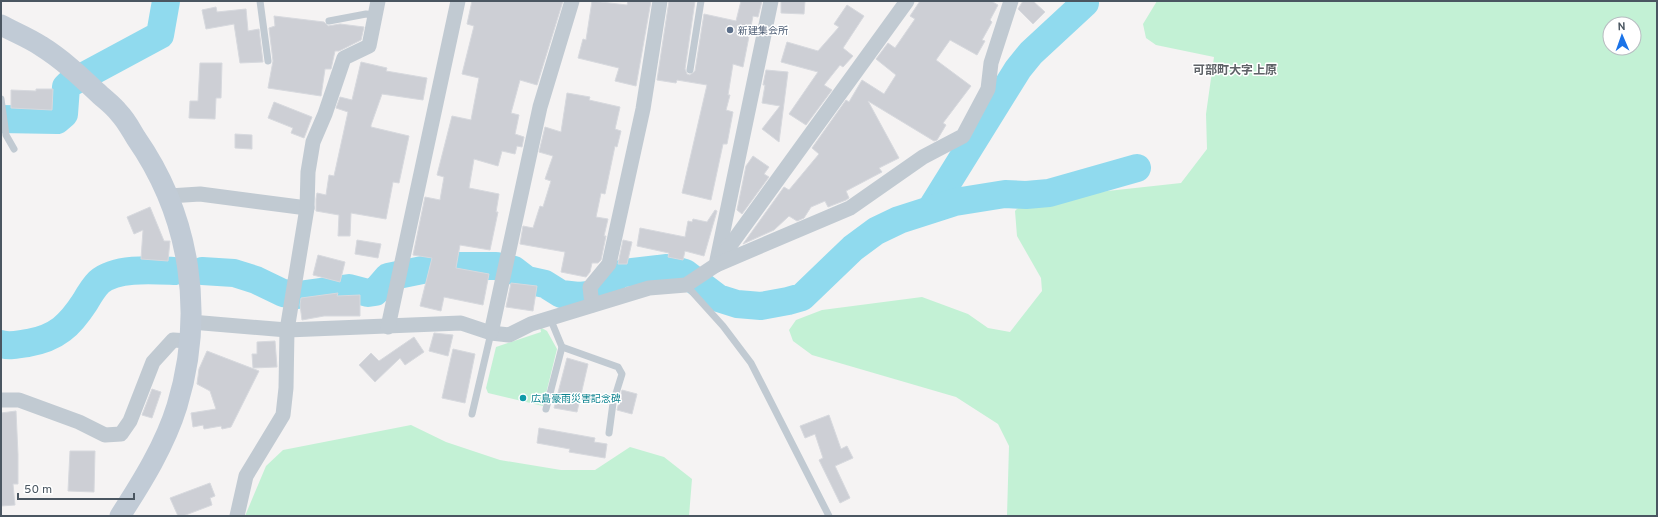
<svg xmlns="http://www.w3.org/2000/svg" width="1658" height="517" viewBox="0 0 1658 517" font-family="Overpass,'Noto Sans JP',sans-serif">
<rect width="100%" height="100%" fill="#f5f3f3"/>
<g fill="#c3f1d5" fill-rule="evenodd">
<path d="M1157 1H1657V516H1007L1009 446 998 424 956 397 812 355 793 341 789 330 796 320 822 310 922 297 968 314 988 328 1010 332 1042 291 1041 278 1017 236 1015 211 1025 200 1181 183 1207 149 1206 114 1214 57 1156 45 1146 38 1143 24ZM1610 24H1634V48H1610Z"/>
<polygon points="540,327 547,331 557,349 543,406 488,393 486,388 496,347 541,332"/>
<polygon points="411,425 446,442 500,460 561,470 595,470 630,447 664,457 692,479 689,516 245,516 266,466 283,450"/>
</g>
<g fill="none" stroke-linecap="round" stroke-linejoin="round">
<g stroke="#90daee" stroke-width="28">
<polyline points="1,119 57,120 64,114 66,87 69,84 160,35 166,1"/>
<polyline points="931,209 1018,69 1031,53 1085,3"/>
<polyline points="202,271 234,273 256,280 283,293 298,295 349,288 368,293 375,292 388,277 442,266 496,266 514,270 527,280 545,284 561,294 579,296 598,294 618,275 624,273 667,268 685,273 718,298 737,304 761,306 788,301 802,297 853,248 876,231 899,220 955,202 1005,194 1026,195 1049,193 1137,168"/>
<path d="M1 344C10 347 19 344 28 343 57 338 70 325 85 302 89 295 94 287 99 282 116 267 154 270 174 271"/>
</g>
</g>
<g fill="#cdcfd5" stroke="#d7d9de">
<polygon points="472,1 563,1 537,85 520,80 511,113 519,115 515,134 524,137 522,147 517,146 515,154 502,151 498,166 474,159 469,188 499,194 496,212 498,212 490,250 460,245 456,268 489,274 483,305 444,297 441,311 420,306 432,258 413,255 425,197 440,200 444,177 437,175 452,116 471,120 479,78 462,74 474,26 467,24"/>
<polygon points="592,1 627,5 628,1 651,1 636,86 615,81 619,68 578,58 583,39 586,40"/>
<polygon points="669,1 695,1 685,69 687,74 690,75 695,71 704,14 736,21 741,1 762,1 758,17 753,16 743,67 733,64 728,95 730,95 726,110 733,112 727,144 723,144 711,200 682,193 707,85 677,80 676,83 657,80"/>
<polygon points="781,1 805,1 804,14 781,13"/>
<polygon points="920,1 991,1 998,5 990,20 992,22 982,40 985,41 977,55 950,40 936,60 971,86 943,123 946,125 937,140 934,141 868,101 899,158 879,168 882,172 846,191 849,198 846,200 828,207 825,201 811,207 804,218 797,221 789,216 774,230 743,244 784,187 789,190 819,154 812,148 846,100 849,102 862,80 884,94 896,75 876,59 888,43 895,48 915,19 910,16"/>
<polygon points="1023,1 1033,1 1045,12 1033,24 1018,9"/>
<polygon points="847,5 864,16 843,48 853,56 843,67 840,65 824,85 832,90 806,125 789,114 818,72 781,62 787,42 818,51 839,27 834,24"/>
<polygon points="216,7 217,12 246,9 248,31 259,29 263,62 240,63 234,24 206,29 202,10"/>
<polygon points="274,16 324,22 328,26 340,24 364,27 361,40 339,51 335,51 331,69 325,69 321,96 268,88 273,61 269,28 275,26"/>
<polygon points="361,62 387,68 386,71 427,78 423,100 382,94 371,125 371,127 409,136 399,183 393,182 386,219 351,213 350,236 338,236 339,215 316,211 316,199 317,193 326,195 329,175 334,176 348,112 336,108 340,97 352,100"/>
<polygon points="200,63 222,63 221,98 216,98 215,119 189,118 190,101 198,101"/>
<polygon points="766,70 788,72 779,142 762,129 780,106 762,103 765,85 763,85"/>
<polygon points="36,89 53,89 52,110 11,108 11,90 36,91"/>
<polygon points="567,93 590,97 589,100 620,107 615,129 621,131 617,147 615,146 605,194 601,193 596,217 608,219 604,236 606,236 601,260 598,263 592,263 590,272 586,277 561,272 565,252 520,244 523,226 533,228 540,206 543,207 551,181 545,179 553,156 539,152 545,127 561,132"/>
<polygon points="274,102 312,117 304,138 291,133 293,128 268,118"/>
<polygon points="235,134 252,135 252,149 235,148"/>
<polygon points="753,156 769,167 764,174 769,177 742,214 737,210 746,166"/>
<polygon points="150,207 164,241 170,241 168,261 141,259 143,230 134,234 127,217"/>
<polygon points="715,210 717,211 704,256 685,251 683,260 668,257 669,253 637,246 640,228 685,237 688,221 692,222 693,219 707,222"/>
<polygon points="357,240 381,244 378,258 355,254"/>
<polygon points="623,240 632,242 627,264 618,264"/>
<polygon points="318,255 345,262 340,282 313,275"/>
<polygon points="511,283 537,286 533,311 506,307"/>
<polygon points="338,293 337,296 360,295 360,316 324,316 302,320 300,305 301,298"/>
<polygon points="434,333 453,335 448,356 429,351"/>
<polygon points="414,337 424,352 405,365 400,358 375,382 359,365 371,353 379,361"/>
<polygon points="275,341 277,367 253,368 252,354 257,354 257,342"/>
<polygon points="453,349 475,354 465,403 442,398"/>
<polygon points="207,351 259,371 231,427 222,429 221,426 204,429 203,425 193,427 191,413 216,409 210,391 197,384 199,369"/>
<polygon points="567,358 588,364 577,412 554,408"/>
<polygon points="152,389 161,392 152,418 142,415"/>
<polygon points="622,390 637,394 632,414 617,410"/>
<polygon points="16,411 18,455 18,484 13,484 15,505 1,506 1,413"/>
<polygon points="829,415 841,449 847,446 853,458 835,466 850,498 840,503 819,460 823,458 815,434 805,438 800,426"/>
<polygon points="539,428 595,438 594,442 607,444 605,458 569,452 570,449 537,443"/>
<polygon points="70,451 95,451 94,492 68,491"/>
<polygon points="210,483 215,496 210,498 212,505 183,516 178,516 170,498"/>
</g>
<g fill="none" stroke-linecap="round" stroke-linejoin="round">
<g stroke="#c1cad2" stroke-width="7">
<polyline points="260,1 268,61"/>
<polyline points="329,21 366,14 375,15"/>
<polyline points="690,70 701,1"/>
<polyline points="1,99 6,135 14,149"/>
<polyline points="686,285 723,326 751,363 829,516"/>
<polyline points="562,347 618,367 622,374 613,403 609,433"/>
<polyline points="546,409 562,347 550,318"/>
<polyline points="472,414 491,333"/>
</g>
<g stroke="#c1cad2" stroke-width="15">
<polyline points="169,196 200,194 307,208"/>
<polyline points="717,260 771,1"/>
<polyline points="716,265 907,1"/>
<polyline points="592,305 590,287 609,264 643,109 660,1"/>
<polyline points="191,322 287,330 461,323 491,333 509,335 531,324 649,288 686,285 716,265 850,208 923,157 963,136 988,89 991,63 1011,1"/>
<polyline points="388,327 458,1"/>
<polyline points="491,333 540,107 572,1"/>
<polyline points="1,400 19,400 79,422 105,435 121,434 130,421 153,362 173,340 189,341"/>
<polyline points="237,516 246,476 283,415 286,388 287,330 307,208 308,172 313,142 325,114 344,58 369,46 378,1"/>
</g>
<path stroke="#c1cbd6" stroke-width="21" d="M1 25C14 32 29 38 41 46 62 59 80 76 97 92 104 99 113 105 119 113 126 120 131 130 136 138 191 217 205 314 177 406 165 445 142 482 120 516"/>
</g>
<circle fill="#5c6f8a" stroke="#fff" stroke-width="1.5" cx="730" cy="30" r="4"/>
<circle fill="#0f9aa8" stroke="#fff" stroke-width="1.5" cx="523" cy="398" r="4"/>
<g text-anchor="middle" stroke-width="3" stroke-linejoin="round" paint-order="stroke">
<g font-size="10" fill="#4e5e75" stroke="#fff" text-anchor="start">
<text x="738" y="34">新建集会所</text>
</g>
<g font-size="10" fill="#0d838f" stroke="#fff" text-anchor="start">
<text x="531" y="402">広島豪雨災害記念碑</text>
</g>
<g font-size="12" font-weight="bold" fill="#5f6368" stroke="#fff">
<text x="1235" y="74">可部町大字上原</text>
</g>
</g>
<rect width="1658" height="517" fill="none" stroke="#4a5661" stroke-width="4"/>
<g transform="translate(1622 36) rotate(358)"><circle r="19" fill="#ffffff" stroke="#b7bbc0"/>
<path d="M0-3L7 15L0 10L-7 15Z" fill="#1a73e8"/>
<text y="-6" font-size="11" font-weight="bold" text-anchor="middle" fill="#4a5661">N</text>
</g>
<path d="M18 493v6h116v-6" fill="none" stroke="#4a5661" stroke-width="2"/>
<text x="24" y="493" font-size="12" fill="#4a5661" stroke="#ffffff" stroke-width="3" paint-order="stroke">50 m</text>
</svg>
